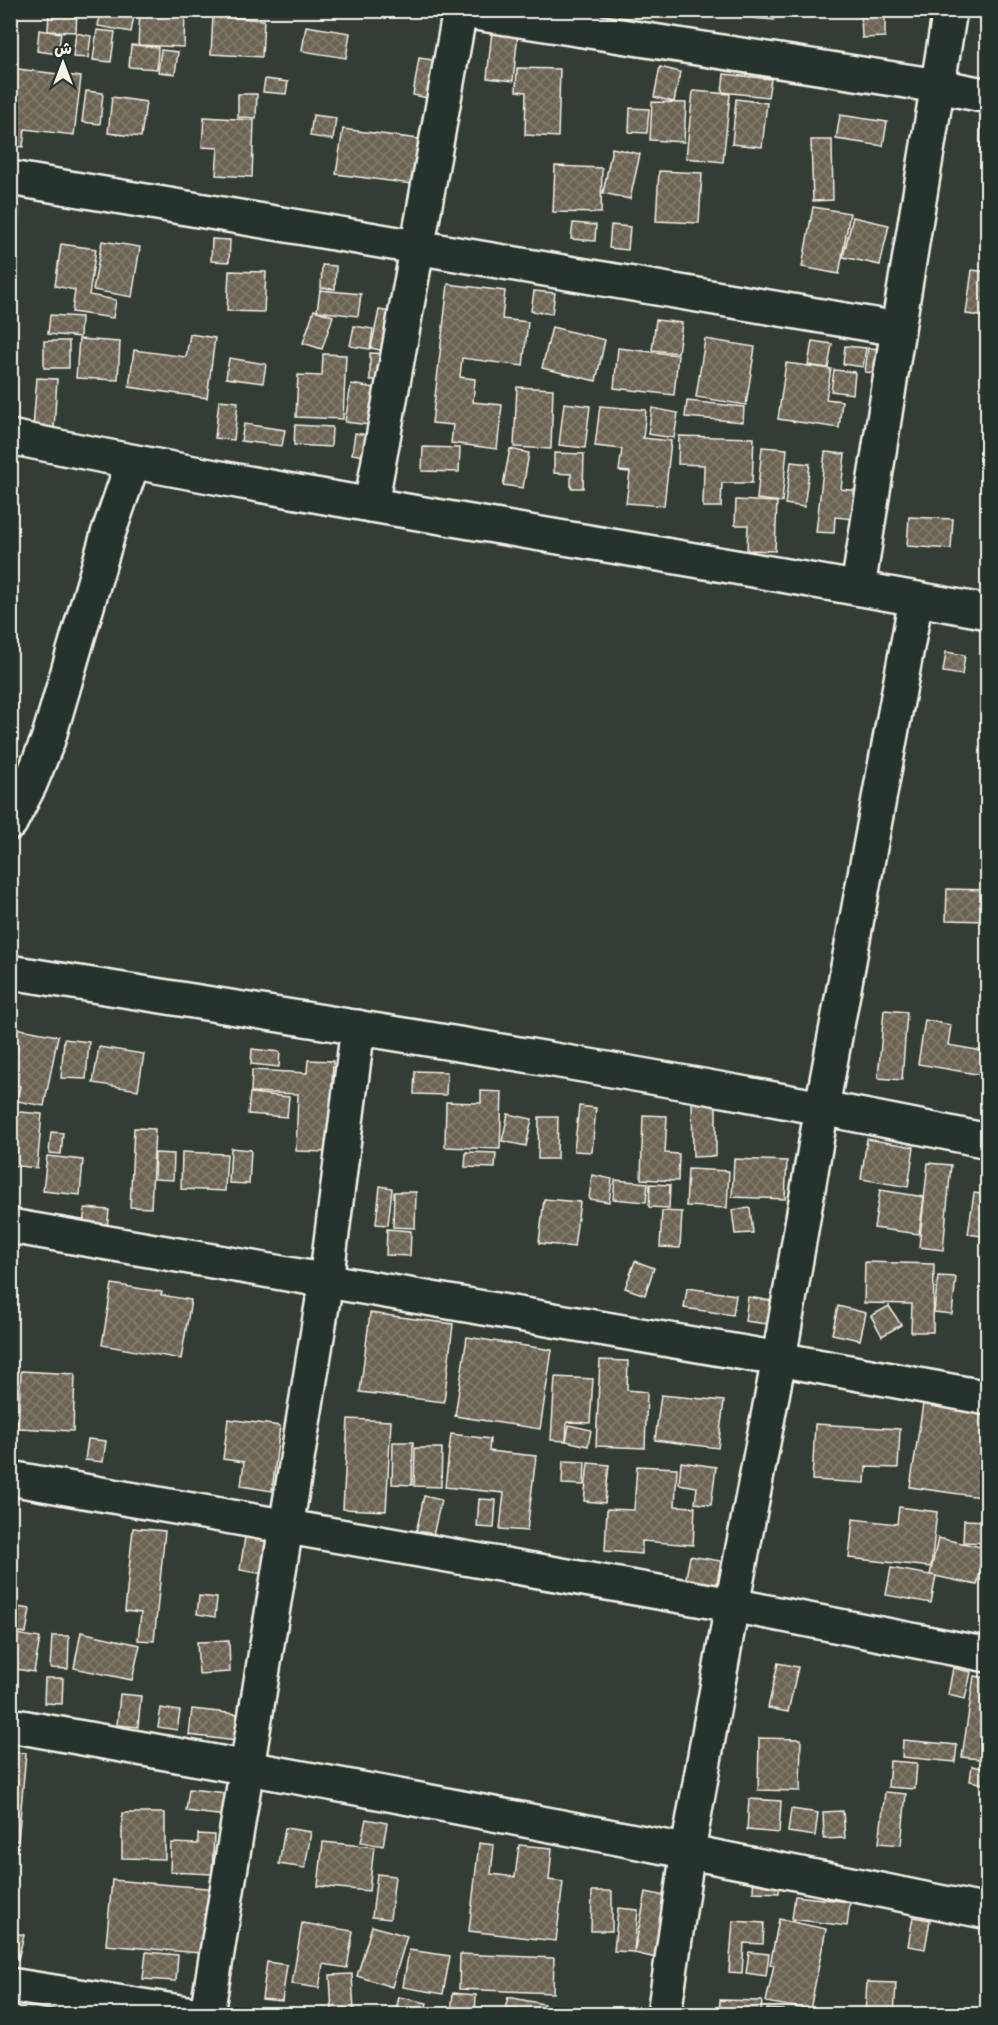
<svg xmlns="http://www.w3.org/2000/svg" width="998" height="2025" viewBox="0 0 998 2025" font-family="Pangolin,'Playpen Sans Arabic',sans-serif">
<defs>
<pattern id="building-cross-hatch" width="8" height="8" patternUnits="userSpaceOnUse" patternTransform="scale(1.5)"><rect width="8" height="8" fill="#6c6455"/><path d="M0 0l8 8M0 8l8-8" fill="none" stroke="#827b6d"/></pattern>
</defs>
<rect width="100%" height="100%" fill="#343d35"/>
<filter id="ink" filterUnits="userSpaceOnUse"><feTurbulence type="fractalNoise" baseFrequency=".0167" numOctaves="2"/><feDisplacementMap in="SourceGraphic" scale="12" xChannelSelector="R" yChannelSelector="G"/><feConvolveMatrix kernelMatrix="1 2 1 2 8 2 1 2 1" color-interpolation-filters="sRGB"/></filter>
<g filter="url(#ink)">
<g fill="url(#building-cross-hatch)" stroke="#f4f1e8" stroke-width="1.5">
<polygon points="49,10 77,10 76,32 48,31"/>
<polygon points="101,10 135,10 131,32 98,26"/>
<polygon points="140,10 185,10 184,47 138,45"/>
<polygon points="754,10 774,10 774,20 753,18"/>
<polygon points="885,13 885,37 862,38 861,14"/>
<polygon points="213,16 264,20 262,57 211,54"/>
<polygon points="306,26 350,33 346,58 302,51"/>
<polygon points="39,30 61,33 58,54 37,51"/>
<polygon points="97,30 115,32 111,62 93,60"/>
<polygon points="492,31 518,33 513,81 487,78"/>
<polygon points="76,33 91,36 88,58 73,57"/>
<polygon points="131,45 158,47 157,69 129,67"/>
<polygon points="161,50 178,52 175,74 158,72"/>
<polygon points="419,58 439,61 433,99 413,95"/>
<polygon points="660,67 680,72 674,102 654,97"/>
<polygon points="10,68 81,77 74,135 25,129 23,147 10,145"/>
<polygon points="517,68 560,69 558,137 525,135 526,92 516,91"/>
<polygon points="724,74 771,79 768,97 722,92"/>
<polygon points="265,79 288,82 286,94 263,92"/>
<polygon points="86,91 103,93 100,124 82,122"/>
<polygon points="693,91 730,94 723,162 686,158"/>
<polygon points="238,94 257,94 256,118 238,117"/>
<polygon points="112,97 146,102 141,137 108,133"/>
<polygon points="736,99 767,103 762,147 732,144"/>
<polygon points="652,102 686,103 684,142 650,140"/>
<polygon points="630,108 649,109 647,133 629,132"/>
<polygon points="313,115 336,118 333,140 310,136"/>
<polygon points="840,115 887,122 883,146 836,139"/>
<polygon points="204,117 254,120 252,177 216,175 218,148 202,147"/>
<polygon points="981,121 988,121 988,151 980,151"/>
<polygon points="343,129 418,139 412,184 336,174"/>
<polygon points="811,140 832,140 833,200 813,201"/>
<polygon points="612,148 640,154 630,199 603,193"/>
<polygon points="555,166 602,168 601,213 553,212"/>
<polygon points="659,171 702,173 699,223 656,221"/>
<polygon points="10,206 19,207 17,250 10,250"/>
<polygon points="813,207 850,213 839,274 802,267"/>
<polygon points="853,217 889,225 880,265 843,257"/>
<polygon points="573,223 596,225 595,241 571,239"/>
<polygon points="611,225 630,227 628,250 609,248"/>
<polygon points="212,239 230,240 229,262 211,261"/>
<polygon points="102,241 140,247 132,297 93,290"/>
<polygon points="61,244 96,249 89,295 116,300 113,318 72,312 75,290 55,286"/>
<polygon points="322,265 336,266 335,289 321,288"/>
<polygon points="972,270 988,272 988,317 966,314"/>
<polygon points="229,271 266,272 264,312 227,311"/>
<polygon points="448,284 505,291 502,319 528,322 523,366 462,358 460,377 475,379 473,402 502,405 497,449 451,443 453,425 432,423"/>
<polygon points="320,290 361,294 358,316 317,311"/>
<polygon points="534,291 555,293 552,314 531,311"/>
<polygon points="314,310 333,316 322,349 303,343"/>
<polygon points="379,310 397,313 389,352 371,348"/>
<polygon points="50,315 81,317 80,337 48,334"/>
<polygon points="656,320 682,323 678,353 652,350"/>
<polygon points="354,326 373,329 370,349 350,346"/>
<polygon points="552,327 605,340 596,381 542,368"/>
<polygon points="190,334 215,338 207,398 129,387 134,350 186,357"/>
<polygon points="79,339 120,342 118,380 76,378"/>
<polygon points="705,339 755,347 746,405 696,397"/>
<rect x="44" y="341" width="25" height="27"/>
<polygon points="812,341 832,344 828,368 808,365"/>
<polygon points="845,346 866,348 863,367 843,364"/>
<polygon points="618,348 678,355 674,395 614,388"/>
<polygon points="868,348 882,349 879,373 865,372"/>
<polygon points="370,353 391,354 390,380 370,380"/>
<polygon points="323,354 346,355 343,419 296,417 298,375 322,376"/>
<polygon points="229,358 266,364 263,383 226,378"/>
<polygon points="786,363 831,369 826,399 842,401 839,428 778,419"/>
<polygon points="834,370 855,372 853,394 831,391"/>
<polygon points="37,378 57,379 54,429 33,428"/>
<polygon points="351,384 375,388 369,425 345,422"/>
<polygon points="517,387 553,389 551,449 514,447"/>
<polygon points="219,400 238,402 234,440 215,438"/>
<polygon points="687,401 744,407 743,422 685,417"/>
<polygon points="564,403 590,406 585,448 559,445"/>
<polygon points="600,406 646,410 643,438 671,441 664,506 626,503 630,472 619,471 622,449 595,446"/>
<polygon points="652,408 678,413 674,438 648,434"/>
<polygon points="244,424 285,430 282,446 241,441"/>
<polygon points="295,425 332,427 331,447 294,445"/>
<polygon points="355,433 373,436 370,457 352,454"/>
<polygon points="679,436 754,438 752,483 722,483 721,507 703,507 704,465 678,464"/>
<polygon points="423,447 460,448 459,472 422,471"/>
<polygon points="762,447 787,449 782,502 757,499"/>
<polygon points="510,449 529,453 523,488 503,485"/>
<polygon points="825,452 845,454 841,489 858,491 855,519 835,517 834,533 816,532"/>
<polygon points="554,453 584,454 583,488 571,488 571,474 554,473"/>
<polygon points="791,462 810,464 804,507 785,504"/>
<polygon points="986,495 988,495 988,517 984,517"/>
<polygon points="736,500 777,502 775,551 747,550 748,525 735,525"/>
<polygon points="909,517 953,519 951,549 907,546"/>
<polygon points="946,652 965,655 962,675 943,672"/>
<polygon points="947,889 988,890 987,921 946,920"/>
<polygon points="884,1010 907,1012 902,1080 878,1078"/>
<polygon points="925,1020 951,1025 948,1045 988,1052 988,1076 918,1064"/>
<polygon points="10,1027 58,1036 44,1106 17,1101 20,1086 10,1084"/>
<polygon points="64,1039 89,1042 86,1079 61,1078"/>
<polygon points="99,1047 144,1054 138,1090 93,1083"/>
<polygon points="252,1049 280,1052 279,1067 251,1064"/>
<polygon points="308,1060 333,1061 329,1152 296,1151 298,1094 251,1092 252,1070 307,1073"/>
<polygon points="415,1071 447,1072 446,1095 414,1094"/>
<polygon points="481,1091 502,1092 500,1149 445,1147 446,1102 481,1103"/>
<polygon points="250,1093 289,1097 287,1117 248,1114"/>
<polygon points="716,1100 716,1156 693,1157 692,1101"/>
<polygon points="579,1106 596,1108 592,1152 574,1151"/>
<polygon points="10,1111 42,1114 37,1168 10,1165"/>
<polygon points="508,1114 532,1119 526,1146 502,1141"/>
<polygon points="643,1115 667,1116 665,1153 679,1154 678,1181 641,1179"/>
<polygon points="539,1117 558,1117 557,1159 538,1159"/>
<polygon points="134,1128 155,1129 151,1208 130,1207"/>
<polygon points="51,1132 63,1133 61,1154 49,1153"/>
<polygon points="867,1139 914,1147 908,1187 861,1179"/>
<polygon points="231,1148 251,1150 249,1184 229,1183"/>
<polygon points="182,1152 227,1154 225,1191 181,1189"/>
<polygon points="466,1152 496,1153 495,1168 465,1167"/>
<polygon points="155,1153 174,1154 173,1180 154,1179"/>
<polygon points="47,1156 83,1160 80,1195 43,1191"/>
<polygon points="734,1159 787,1161 785,1199 732,1197"/>
<polygon points="928,1163 951,1165 943,1250 919,1247"/>
<polygon points="688,1169 729,1171 727,1208 686,1206"/>
<polygon points="592,1175 612,1179 609,1202 589,1199"/>
<polygon points="615,1180 648,1183 646,1202 613,1199"/>
<polygon points="650,1184 670,1185 669,1208 649,1207"/>
<polygon points="380,1186 392,1188 388,1225 376,1224"/>
<polygon points="880,1190 924,1197 919,1234 874,1228"/>
<polygon points="394,1192 416,1192 415,1228 393,1227"/>
<polygon points="974,1193 988,1195 988,1237 968,1234"/>
<polygon points="544,1199 580,1202 574,1247 539,1243"/>
<polygon points="85,1208 109,1210 107,1228 83,1225"/>
<polygon points="750,1208 753,1233 735,1234 732,1210"/>
<polygon points="662,1211 682,1212 680,1248 660,1247"/>
<polygon points="387,1229 411,1231 410,1256 386,1255"/>
<polygon points="635,1261 654,1268 645,1295 625,1288"/>
<polygon points="865,1262 934,1264 933,1332 911,1332 912,1304 864,1303"/>
<polygon points="938,1276 956,1277 952,1314 934,1312"/>
<polygon points="112,1284 162,1292 161,1295 191,1300 181,1359 102,1345"/>
<polygon points="687,1288 736,1295 733,1315 684,1308"/>
<polygon points="748,1297 785,1303 782,1326 745,1321"/>
<polygon points="838,1306 866,1313 860,1340 832,1334"/>
<polygon points="889,1306 901,1325 882,1336 871,1316"/>
<polygon points="370,1313 453,1324 444,1402 360,1392"/>
<polygon points="467,1337 552,1350 540,1429 455,1416"/>
<polygon points="600,1360 628,1361 627,1390 647,1392 645,1448 596,1446"/>
<polygon points="21,1371 75,1374 73,1431 18,1428"/>
<polygon points="555,1377 593,1379 590,1423 567,1422 566,1441 551,1440"/>
<polygon points="661,1395 724,1401 718,1448 655,1440"/>
<polygon points="923,1404 988,1413 981,1455 988,1456 987,1498 910,1487"/>
<polygon points="228,1419 280,1426 272,1491 241,1486 244,1462 223,1459"/>
<polygon points="348,1419 391,1421 386,1511 343,1509"/>
<polygon points="815,1424 900,1429 898,1468 866,1467 865,1483 812,1480"/>
<polygon points="569,1425 591,1430 588,1446 566,1441"/>
<polygon points="451,1434 490,1439 489,1451 536,1456 527,1531 500,1529 504,1493 445,1487"/>
<polygon points="88,1439 106,1441 103,1462 85,1460"/>
<polygon points="393,1442 413,1442 412,1485 392,1484"/>
<polygon points="415,1448 442,1448 441,1487 414,1486"/>
<polygon points="563,1461 585,1462 584,1485 562,1484"/>
<polygon points="681,1462 716,1467 711,1505 695,1503 697,1487 679,1484"/>
<polygon points="588,1463 609,1465 605,1503 584,1501"/>
<polygon points="637,1466 677,1468 675,1506 695,1507 693,1545 642,1541 642,1554 605,1551 607,1509 634,1510"/>
<polygon points="424,1496 441,1500 432,1540 415,1537"/>
<polygon points="479,1499 496,1500 494,1528 477,1527"/>
<polygon points="899,1507 937,1512 931,1567 849,1558 853,1519 897,1524"/>
<polygon points="964,1520 988,1521 988,1543 963,1542"/>
<polygon points="133,1528 165,1531 154,1641 138,1640 141,1613 125,1611"/>
<polygon points="245,1537 282,1542 277,1576 240,1570"/>
<polygon points="938,1538 986,1548 977,1585 930,1575"/>
<polygon points="690,1556 721,1561 716,1588 685,1583"/>
<polygon points="891,1568 936,1576 931,1603 886,1595"/>
<polygon points="199,1596 217,1598 215,1617 197,1614"/>
<polygon points="10,1606 30,1609 26,1633 10,1631"/>
<polygon points="81,1632 140,1645 132,1680 74,1668"/>
<polygon points="10,1633 40,1638 34,1672 10,1668"/>
<polygon points="52,1636 69,1636 68,1669 50,1668"/>
<polygon points="229,1641 230,1672 199,1674 197,1642"/>
<polygon points="778,1663 798,1667 788,1712 768,1708"/>
<polygon points="953,1668 971,1672 965,1699 948,1695"/>
<polygon points="974,1676 988,1678 988,1760 962,1757"/>
<polygon points="45,1678 63,1678 62,1704 44,1703"/>
<polygon points="120,1694 141,1696 138,1727 117,1725"/>
<polygon points="161,1708 180,1711 177,1730 158,1727"/>
<polygon points="192,1709 255,1716 252,1743 189,1735"/>
<polygon points="759,1738 801,1739 800,1791 758,1790"/>
<polygon points="903,1740 957,1745 955,1762 902,1757"/>
<polygon points="10,1752 26,1753 18,1841 10,1840"/>
<polygon points="890,1761 917,1763 915,1789 888,1787"/>
<polygon points="972,1766 988,1769 988,1785 970,1781"/>
<polygon points="189,1789 236,1794 233,1817 186,1811"/>
<polygon points="885,1792 906,1794 901,1845 879,1843"/>
<polygon points="749,1799 781,1801 779,1833 747,1830"/>
<polygon points="791,1809 818,1813 815,1836 788,1832"/>
<polygon points="843,1811 845,1838 824,1839 823,1812"/>
<polygon points="122,1813 165,1813 165,1859 122,1858"/>
<polygon points="366,1819 387,1823 383,1846 361,1842"/>
<polygon points="285,1828 311,1832 305,1868 279,1864"/>
<polygon points="198,1834 214,1835 212,1874 170,1872 171,1843 198,1844"/>
<polygon points="323,1842 374,1847 369,1891 318,1886"/>
<polygon points="479,1843 494,1845 491,1874 515,1877 519,1845 552,1848 549,1880 563,1882 556,1941 469,1931"/>
<polygon points="754,1870 780,1872 779,1893 753,1892"/>
<polygon points="377,1874 395,1876 390,1919 372,1917"/>
<polygon points="112,1880 218,1889 212,1954 106,1945"/>
<polygon points="592,1891 612,1891 612,1931 591,1931"/>
<polygon points="646,1892 669,1897 656,1958 634,1953"/>
<polygon points="795,1896 850,1902 847,1926 792,1919"/>
<polygon points="618,1908 638,1910 634,1952 614,1951"/>
<polygon points="913,1917 930,1920 925,1949 908,1946"/>
<polygon points="779,1919 826,1929 810,2010 766,2002 774,1965 770,1965"/>
<polygon points="733,1921 764,1923 763,1944 744,1943 742,1973 729,1972"/>
<polygon points="302,1923 353,1931 347,1968 323,1964 319,1988 292,1984"/>
<polygon points="372,1926 407,1936 392,1987 357,1976"/>
<polygon points="10,1932 24,1935 18,1959 10,1957"/>
<polygon points="409,1950 450,1956 443,1994 403,1987"/>
<polygon points="146,1952 178,1955 176,1981 143,1979"/>
<polygon points="749,1952 769,1954 766,1976 746,1973"/>
<polygon points="460,1954 554,1958 553,1993 459,1989"/>
<polygon points="267,1962 287,1965 282,2001 262,1999"/>
<polygon points="352,1974 354,2013 332,2014 330,1975"/>
<polygon points="867,1982 896,1983 894,2014 865,2014"/>
<polygon points="453,1993 476,1995 475,2014 451,2014"/>
<polygon points="399,1997 427,2003 424,2014 395,2014"/>
<polygon points="508,1997 544,2004 541,2014 504,2014"/>
<polygon points="720,2000 762,2001 761,2014 719,2014"/>
<polygon points="815,2008 854,2012 854,2014 814,2014"/>
<polygon points="767,2009 784,2010 784,2014 767,2014"/>
</g>
<g fill="none" stroke-linecap="round" stroke-linejoin="round">
<defs>
<g id="minor">
<polyline points="456,10 938,86 988,96"/>
<polyline points="10,178 898,329"/>
<path d="M10 437C334 504 662 551 988 612"/>
<polyline points="371,505 460,10"/>
<polyline points="858,588 898,329 950,10"/>
<polyline points="10,823 30,784 48,740 108,534 133,462"/>
<path d="M10 972C337 1024 664 1074 988 1141"/>
<polyline points="10,1226 779,1359 988,1398"/>
<polyline points="10,1478 732,1605 988,1655"/>
<path d="M10 1725C337 1783 663 1845 988 1912"/>
<polyline points="10,1985 193,2014"/>
<polyline points="207,2014 326,1281 358,1027"/>
<polyline points="664,2014 688,1850 732,1605 779,1359 822,1107 916,599"/>
</g>
</defs>
<use href="#minor" stroke="#f4f1e8" stroke-width="38"/>
<use href="#minor" stroke="#26332d" stroke-width="33"/>
</g>
</g>
<rect width="998" height="2025" fill="none" stroke="#26332d" stroke-width="36"/>
<rect x="18" y="18" width="962" height="1989" fill="none" stroke="#f4f1e8" stroke-width="2" filter="url(#ink)"/>
<g transform="translate(63 63)" stroke="#26332d" stroke-width="4.5" paint-order="stroke">
<path d="M0-4.5L10 22L0 15L-10 22Z" fill="#f4f1e8"/>
<text y="-9" font-size="16" font-weight="bold" text-anchor="middle" fill="#f4f1e8">ش</text>
</g>
</svg>
